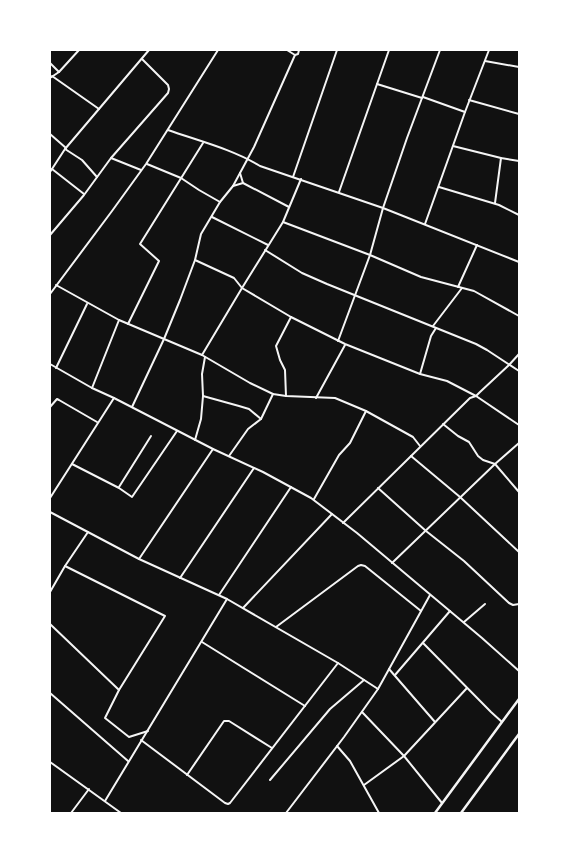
<svg xmlns="http://www.w3.org/2000/svg" width="569" height="863" viewBox="0 0 569 863" font-family="'PT Sans',sans-serif">
<rect width="100%" height="100%" fill="#111"/>
<g fill="none" stroke-linecap="round" stroke-linejoin="round">
<g stroke="#f5f5f5" stroke-width="2">
<polyline points="287,50 295,55"/>
<polyline points="485,61 519,67"/>
<polyline points="50,63 59,72"/>
<polyline points="52,76 99,109"/>
<polyline points="50,78 59,72 79,50"/>
<polyline points="377,84 422,98"/>
<polyline points="423,97 465,112"/>
<polyline points="469,100 519,114"/>
<path d="M168 130C199 141 232 149 260 166L383 208 519 262"/>
<polyline points="50,134 66,148"/>
<polyline points="453,146 501,158 519,161"/>
<polyline points="65,149 82,160 97,177"/>
<polyline points="111,158 141,170"/>
<polyline points="147,164 181,178 199,190 220,202"/>
<polyline points="52,169 84,194"/>
<polyline points="50,172 65,149 149,50"/>
<polyline points="240,173 243,183"/>
<polyline points="293,177 337,50"/>
<polyline points="233,186 243,183 289,207"/>
<polyline points="439,187 499,205 519,215"/>
<polyline points="339,192 389,50"/>
<polyline points="495,203 501,158"/>
<polyline points="212,217 268,245"/>
<polyline points="283,222 370,255 421,277 474,291 519,316"/>
<polyline points="425,224 465,112 489,50"/>
<polyline points="50,235 84,195 111,158 168,93 169,89 168,85 142,59"/>
<polyline points="265,250 302,273 327,284 476,344 487,350 519,371"/>
<polyline points="195,260 234,278 242,288 291,317 345,344 420,374 447,381 476,396 519,425"/>
<polyline points="56,285 119,320 202,355 250,383 273,394 286,396 335,398 366,411 413,437 420,446"/>
<polyline points="458,287 477,245"/>
<polyline points="50,294 112,211 146,164 218,50"/>
<polyline points="128,324 159,261 140,244 203,143"/>
<polyline points="433,326 462,288"/>
<polyline points="338,341 370,255 383,208 407,138 440,50"/>
<polyline points="202,355 242,288 283,222 301,179"/>
<polyline points="56,368 87,304"/>
<polyline points="420,374 431,336 436,328"/>
<polyline points="92,388 119,320"/>
<polyline points="203,396 239,406 249,409 261,419"/>
<polyline points="286,396 285,370 280,360 276,346 291,317"/>
<polyline points="316,398 345,345"/>
<polyline points="50,407 57,399 59,400 97,422"/>
<polyline points="132,407 164,339 180,300 195,260 201,234 220,202 233,186 254,147 295,55 298,54 299,50"/>
<polyline points="443,424 458,436 469,442 478,456 483,460 495,464 519,492"/>
<polyline points="195,440 201,419 203,396 202,374 205,357"/>
<polyline points="229,456 248,429 261,419 273,394"/>
<polyline points="411,456 460,497 519,552"/>
<polyline points="72,464 119,488 132,497 177,431"/>
<polyline points="119,487 151,436"/>
<polyline points="378,488 426,531 464,561 509,603 513,605 519,604"/>
<polyline points="314,499 339,455 350,443 366,411"/>
<polyline points="50,512 139,559 227,599 338,663 378,689"/>
<polyline points="343,523 470,398 476,396 480,392 509,365 519,354"/>
<polyline points="139,559 213,449"/>
<polyline points="392,563 495,464 519,443"/>
<polyline points="65,566 165,616 119,690"/>
<polyline points="180,578 254,468"/>
<polyline points="50,592 65,566 88,532"/>
<polyline points="219,595 291,487"/>
<polyline points="243,608 332,514"/>
<polyline points="464,622 485,604"/>
<polyline points="50,624 119,690 105,718 129,737 148,731"/>
<polyline points="276,627 358,566 361,565 365,566 421,611"/>
<polyline points="202,642 305,706"/>
<polyline points="423,643 491,712 502,722"/>
<polyline points="389,669 435,722"/>
<polyline points="395,675 450,611"/>
<polyline points="50,693 128,761"/>
<polyline points="362,712 404,756 442,803"/>
<polyline points="141,740 225,803 228,804 230,803 338,663"/>
<polyline points="337,746 350,761 379,813"/>
<polyline points="187,775 224,721 229,721 272,748"/>
<polyline points="270,780 330,709 364,680"/>
<polyline points="364,785 404,756 467,688"/>
<polyline points="105,801 227,599"/>
<polyline points="71,813 89,789"/>
<polyline points="286,813 344,737 378,689 430,595"/>
</g>
<g stroke="#f5f5f5" stroke-width="2">
<polyline points="50,364 92,388 114,398"/>
<polyline points="50,498 114,398 213,449 263,472 311,498 357,533 482,638 519,671"/>
<polyline points="50,762 121,813"/>
</g>
<g stroke="#f5f5f5" stroke-width="2.5">
<polyline points="435,813 519,699"/>
<polyline points="461,813 519,734"/>
</g>
</g>
<rect width="569" height="863" fill="none" stroke="#ffffff" stroke-width="102"/>
</svg>
